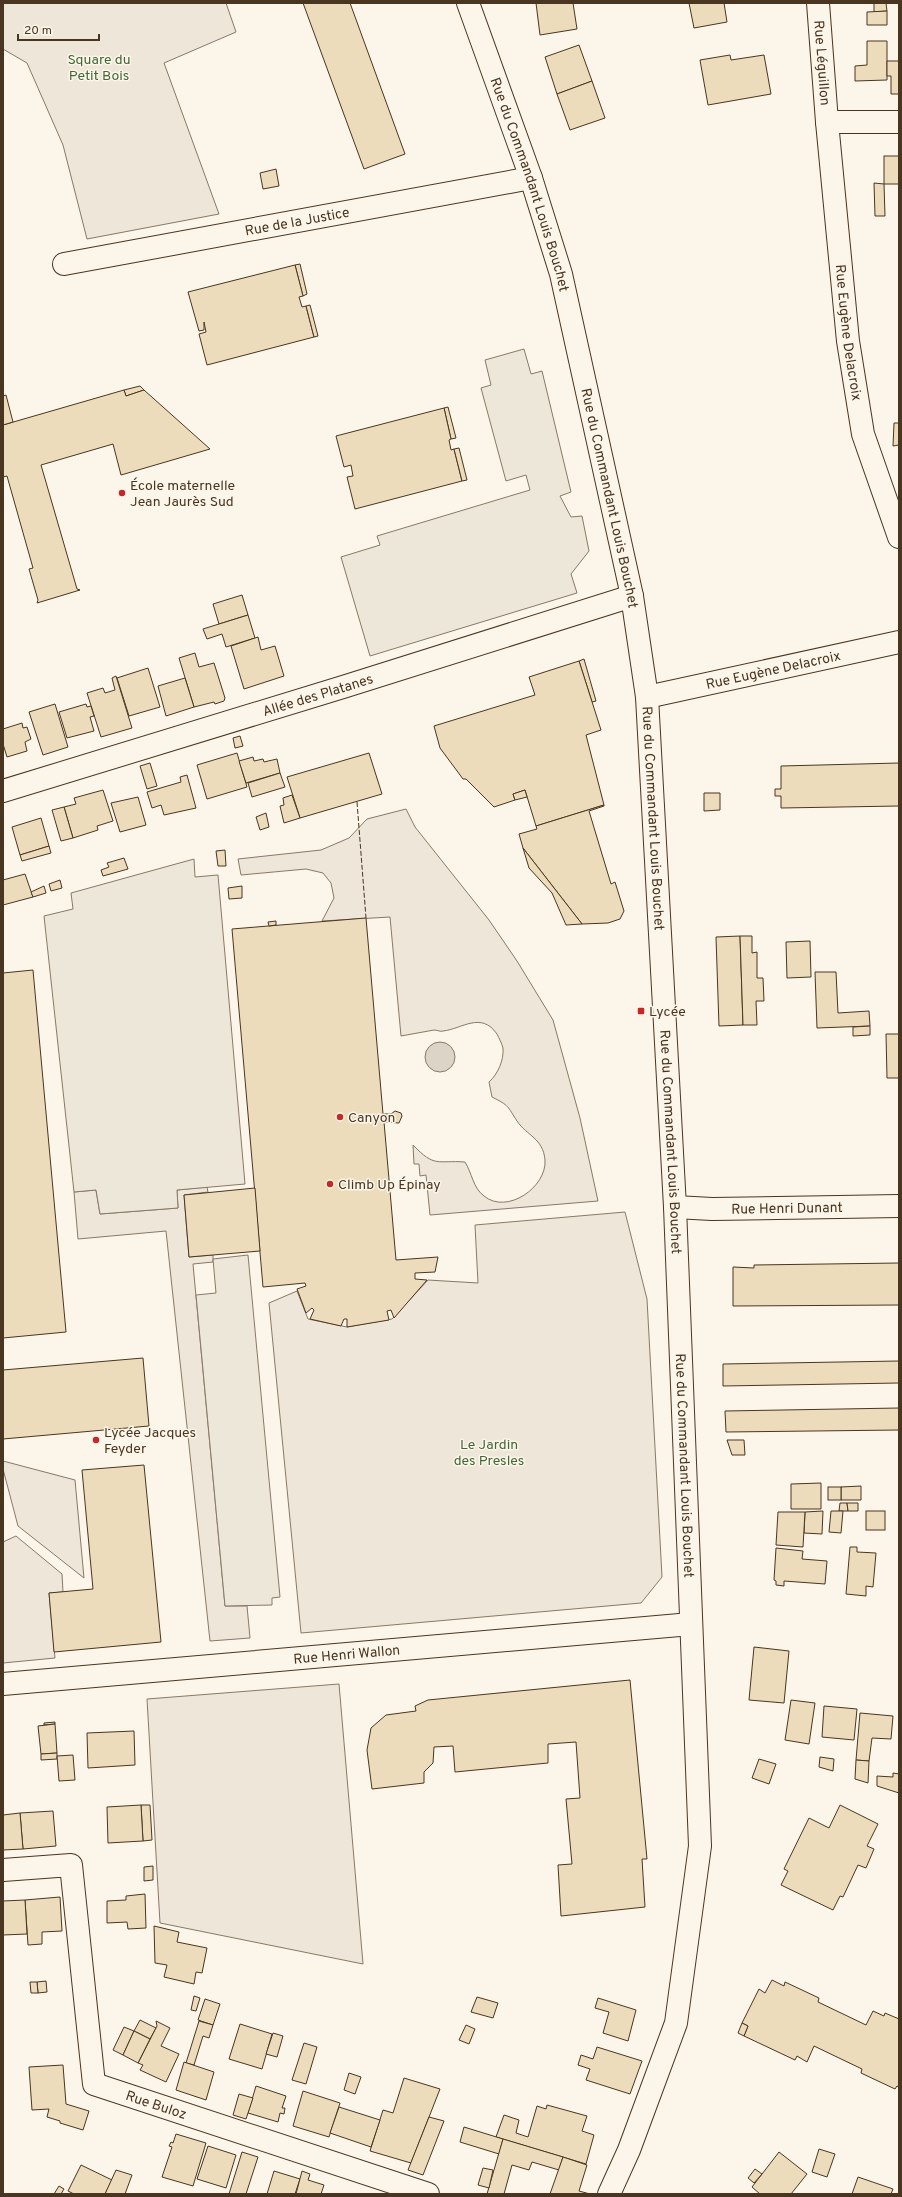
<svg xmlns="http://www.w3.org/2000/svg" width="902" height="2197" viewBox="0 0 902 2197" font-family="Overpass,sans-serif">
<rect width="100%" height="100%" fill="#fbf6e9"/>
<g fill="#ede6d9" stroke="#887966">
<polygon points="3,3 226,3 236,32 164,63 219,214 87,239 63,145 27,63 3,49"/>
<path d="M406 809 415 827 489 920 517 961 553 1020 580 1118 598 1201 430 1215 426 1175 420 1176 419 1164H414L413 1145C435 1168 437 1160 465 1162 472 1173 473 1188 484 1196 507 1215 547 1187 545 1160 543 1138 527 1136 517 1121 507 1106 510 1106 492 1097L489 1082C498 1074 504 1060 503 1048 502 1044 499 1038 497 1034 481 1011 462 1029 443 1031 440 1032 438 1030 434 1030 423 1032 412 1034 401 1036L390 917 322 921 334 898 331 883 323 873 306 869 241 875 238 859 321 850 349 838 367 819Z"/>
<polygon points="207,1187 208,1192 184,1195 189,1257 213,1255 213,1262 193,1264 225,1606 247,1606 250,1638 210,1641 166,1231 78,1239 74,1192 96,1190 100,1214 178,1208 177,1190"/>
<polygon points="625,1212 647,1299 662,1577 641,1603 301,1633 269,1303 297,1291 308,1319 347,1327 392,1319 428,1280 478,1283 475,1225"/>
<polygon points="3,1461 75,1480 84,1578 18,1526 3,1469"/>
<polygon points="16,1536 62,1574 63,1592 49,1593 55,1658 3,1663 3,1542"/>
<polygon points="339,1684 363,1964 160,1923 147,1699"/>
</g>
<g fill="#ede7d9" stroke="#887966">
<polygon points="524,349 531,374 542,371 571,492 560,496 571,517 582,516 589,551 571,574 577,593 370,656 341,557 380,545 377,536 530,490 526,475 506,481 481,388 491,385 485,360"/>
<polygon points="194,859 195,877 218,875 245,1184 177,1190 178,1208 100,1214 96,1190 74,1192 44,916 73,909 71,893"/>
<polygon points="248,1255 280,1597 272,1598 272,1605 225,1606 196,1295 216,1293 213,1259"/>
</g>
<circle fill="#dcd4c6" stroke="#887966" cx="440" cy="1057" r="15"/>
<g fill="#ecdcbc" stroke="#4a3520">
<polygon points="303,3 350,3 405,154 364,169"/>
<polygon points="536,3 573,3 577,29 540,35"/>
<polygon points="689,3 724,3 727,22 694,28"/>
<polygon points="874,3 886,3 887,11 874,12"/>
<polygon points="887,11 887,25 867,25 867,12"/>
<polygon points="867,41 887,41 887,80 855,81 855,66 867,65"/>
<polygon points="579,45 592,81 557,94 545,57"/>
<polygon points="730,55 731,60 764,55 771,94 708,105 700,60"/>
<polygon points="887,61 899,61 899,94 891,94 891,76 887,76"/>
<polygon points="592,81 605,118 570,130 557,94"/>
<rect x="884" y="156" width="15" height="28"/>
<polygon points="276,169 279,186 263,189 260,173"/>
<polygon points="874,183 884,184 885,216 875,216"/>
<polygon points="300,264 307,294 303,296 295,265"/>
<polygon points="295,265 303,296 299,297 302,307 306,306 314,337 207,365 199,334 206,332 204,322 204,330 199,331 188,292"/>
<polygon points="310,305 318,336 314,337 306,306"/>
<polygon points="140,386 144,390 126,396 124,390"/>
<polygon points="124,390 126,396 144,390 210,449 121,475 113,444 41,465 77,589 80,590 37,603 38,600 29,569 33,568 7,476 3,477 3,425"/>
<polygon points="6,395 13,422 3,425 3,396"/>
<polygon points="448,407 456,438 451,439 444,408"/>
<polygon points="444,408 451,439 449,440 451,450 454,449 462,481 355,509 347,477 353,476 351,465 344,467 336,436"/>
<polygon points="894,423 899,423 899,445 893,446"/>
<polygon points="459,448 467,480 462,481 454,449"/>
<polygon points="242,595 248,615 219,624 213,604"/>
<polygon points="248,615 255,638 226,647 222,634 207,639 203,629"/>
<polygon points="258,637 261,650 275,646 284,676 244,689 231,646"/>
<polygon points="195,653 199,667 214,663 225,698 224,701 215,704 214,702 194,707 179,658"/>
<polygon points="584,659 596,701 592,702 579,661"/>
<polygon points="579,661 601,730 586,735 604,805 536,826 525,790 513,794 515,800 494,807 466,779 463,779 440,748 434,726 535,695 529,677"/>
<polygon points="148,668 160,707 129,716 117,678"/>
<polygon points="116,676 132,728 101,737 87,693 103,688 105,693 115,690 112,678"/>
<polygon points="185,678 194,707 166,716 158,686"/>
<polygon points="55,704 68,747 43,755 29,712"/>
<polygon points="86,704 87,707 91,706 94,716 90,717 94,731 67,738 59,712"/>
<polygon points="22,723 23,728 27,727 31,739 25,742 27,751 7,757 3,744 3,729"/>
<polygon points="240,736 243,746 235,748 233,738"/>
<polygon points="237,753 247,787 207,799 197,765"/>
<polygon points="369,753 382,794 300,818 287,777"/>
<polygon points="253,757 254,761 263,759 264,762 277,759 280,773 246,783 239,761"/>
<polygon points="150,763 157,786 147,789 140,766"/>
<polygon points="899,763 899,806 781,808 781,796 775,796 775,789 781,789 781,766"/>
<polygon points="280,773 285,787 252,797 248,783"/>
<polygon points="187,775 196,808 164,815 161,805 152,808 147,792 181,782 180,777"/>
<polygon points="103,790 113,821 97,826 98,830 73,838 64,807 76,804 74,798"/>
<polygon points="525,790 527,797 515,800 513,794"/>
<polygon points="704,793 720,793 720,810 704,811"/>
<polygon points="292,795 300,818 284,823 280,806 284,805 283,798"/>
<polygon points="138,797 146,825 120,832 111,803"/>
<polygon points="604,805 604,806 589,811 611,884 615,882 624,911 620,919 608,923 582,924 523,848 519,834 537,829 536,826"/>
<polygon points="64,807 73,838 61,841 52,810"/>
<polygon points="266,813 269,827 260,830 256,817"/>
<polygon points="41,818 49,846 20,855 12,827"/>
<polygon points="49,846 51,853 22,861 20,855"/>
<polygon points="523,848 582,924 566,925 552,893 529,868"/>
<polygon points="225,850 226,866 218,866 216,851"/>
<polygon points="124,858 128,869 103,876 101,870 109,867 107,863"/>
<polygon points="25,874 33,897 3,905 3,880"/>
<polygon points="60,880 62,888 51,891 49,884"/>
<polygon points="44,886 46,893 33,897 31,892"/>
<polygon points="242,886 242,898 229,899 228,888"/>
<polygon points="366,918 383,1114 391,1114 395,1111 401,1113 402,1116 399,1123 384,1122 396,1260 438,1257 435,1272 415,1273 415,1279 427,1280 394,1318 391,1310 387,1311 389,1320 347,1327 347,1319 344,1319 341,1326 310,1319 314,1310 312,1308 306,1313 297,1289 306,1286 305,1283 263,1287 232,929"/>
<polygon points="276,921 276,925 269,926 268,922"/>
<polygon points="740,936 743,1025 719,1026 716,937"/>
<polygon points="740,936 752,936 752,953 757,952 757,978 763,978 764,1001 756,1001 757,1025 743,1025"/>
<polygon points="810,941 811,977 787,978 786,942"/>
<polygon points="33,970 66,1332 3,1338 3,973"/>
<polygon points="815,972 836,972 838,1013 869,1011 870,1026 817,1028"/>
<polygon points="870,1026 870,1035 853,1036 853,1027"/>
<polygon points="886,1034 899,1034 899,1078 887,1078"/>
<polygon points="255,1188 260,1251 189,1257 184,1195"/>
<polygon points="899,1263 899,1305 733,1306 733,1267 754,1268 754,1265"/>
<polygon points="143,1358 149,1426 3,1439 3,1370"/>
<polygon points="899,1361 899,1383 723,1386 723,1364"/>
<polygon points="899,1408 899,1430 726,1432 725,1411"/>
<polygon points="727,1440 744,1440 745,1455 732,1455"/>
<polygon points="144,1465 161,1642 54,1652 49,1593 93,1589 82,1470"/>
<polygon points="821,1483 821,1509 791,1509 791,1484"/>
<polygon points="861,1486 861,1500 841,1500 841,1487"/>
<rect x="828" y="1487" width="13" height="13"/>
<polygon points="840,1503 847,1503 848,1511 839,1511"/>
<polygon points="847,1503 858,1503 858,1511 848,1511"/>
<polygon points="823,1511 822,1534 804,1533 805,1512"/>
<polygon points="831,1511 843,1511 841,1533 829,1532"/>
<rect x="866" y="1511" width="19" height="19"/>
<polygon points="778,1512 805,1512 803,1547 776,1545"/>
<polygon points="850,1547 857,1547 857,1552 876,1553 873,1587 866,1586 866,1596 846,1594"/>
<polygon points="776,1548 803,1551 802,1559 827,1561 825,1584 784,1581 784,1586 776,1585 776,1581 774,1580"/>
<polygon points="754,1647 789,1651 784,1703 749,1700"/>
<polygon points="630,1680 647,1859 642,1859 645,1907 561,1916 558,1865 572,1864 566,1799 580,1798 576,1742 548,1744 548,1763 455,1772 453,1746 434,1747 433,1763 424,1772 424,1783 372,1789 367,1750 371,1728 386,1715 416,1711 415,1706 428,1700"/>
<polygon points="791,1700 815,1703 809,1744 785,1740"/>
<polygon points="824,1706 857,1709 854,1740 822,1737"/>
<polygon points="860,1713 893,1716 891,1739 872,1738 869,1761 856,1760"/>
<polygon points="55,1722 55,1724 44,1725 44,1723"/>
<polygon points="55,1724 57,1753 41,1754 38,1726"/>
<polygon points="134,1731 135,1765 88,1768 87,1733"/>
<polygon points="57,1753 57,1759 41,1760 41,1754"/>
<polygon points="73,1755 75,1780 59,1781 57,1756"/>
<polygon points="820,1757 834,1759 833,1771 819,1767"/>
<polygon points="759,1759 776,1764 769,1784 752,1778"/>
<polygon points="856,1760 869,1761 868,1783 855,1779"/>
<polygon points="893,1773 899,1774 899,1793 877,1786 877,1776 893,1777"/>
<polygon points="141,1805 150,1805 152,1840 143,1841"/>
<polygon points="141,1805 143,1841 108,1843 107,1807"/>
<polygon points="840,1805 878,1824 867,1846 874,1849 866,1868 858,1865 843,1897 840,1896 833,1910 781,1885 788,1871 784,1869 809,1818 829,1828"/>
<polygon points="53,1811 56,1846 23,1849 20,1813"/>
<polygon points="20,1813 23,1849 3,1850 3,1815"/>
<polygon points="153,1866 153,1880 144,1881 144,1867"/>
<polygon points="145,1894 146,1928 128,1929 127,1922 107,1923 107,1901 126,1900 126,1896"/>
<polygon points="60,1897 62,1931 42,1932 42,1944 28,1945 25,1900"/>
<polygon points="25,1900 27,1934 3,1935 3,1901"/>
<polygon points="154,1926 179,1932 177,1942 207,1948 202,1973 196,1972 194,1984 164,1977 167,1965 155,1963"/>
<polygon points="772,1980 784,1986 785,1982 819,1998 818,2002 866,2025 873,2011 884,2016 885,2013 899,2019 899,2087 897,2086 895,2089 861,2073 862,2069 814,2046 807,2062 797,2056 795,2060 744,2036 748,2026 742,2023 759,1989 765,1993"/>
<polygon points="46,1981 47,1992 38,1993 37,1982"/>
<polygon points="30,1982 37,1982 38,1993 31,1993"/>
<polygon points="194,1996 200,1998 196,2011 191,2010"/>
<polygon points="477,1997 498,2003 493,2018 471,2012"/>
<polygon points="598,1998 636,2010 628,2041 603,2033 609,2012 595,2008"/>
<polygon points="205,1999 220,2004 213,2025 198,2020"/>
<polygon points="140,2020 156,2028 150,2039 134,2031"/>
<polygon points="156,2021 170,2028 161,2046 179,2054 166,2082 140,2070 143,2065 138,2063 157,2026"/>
<polygon points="199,2021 213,2025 209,2038 203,2036 194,2065 186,2063"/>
<polygon points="742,2023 748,2026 744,2036 738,2033"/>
<polygon points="240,2024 272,2034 262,2069 229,2059"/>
<polygon points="466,2025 475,2029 469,2044 459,2040"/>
<polygon points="124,2027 134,2031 123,2055 113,2050"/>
<polygon points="134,2031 150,2039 138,2063 123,2055"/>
<polygon points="273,2033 283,2036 277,2057 266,2054"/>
<polygon points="304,2043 317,2047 306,2084 292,2080"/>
<polygon points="597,2047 642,2061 630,2094 586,2080 590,2069 578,2065 581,2055 593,2059"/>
<polygon points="184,2062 214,2072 206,2100 176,2090"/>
<polygon points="63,2065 66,2104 89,2111 83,2130 60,2123 60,2121 47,2117 49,2109 32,2110 29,2067"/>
<polygon points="349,2073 361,2077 355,2094 344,2090"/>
<polygon points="404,2078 440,2089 411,2163 370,2151 383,2110 393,2113"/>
<polygon points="256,2086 286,2096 282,2108 285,2108 284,2114 280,2113 278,2122 248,2113"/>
<polygon points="303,2091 340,2103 329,2137 293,2126"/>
<polygon points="239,2094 253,2098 246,2119 233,2115"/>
<polygon points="547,2105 587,2116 582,2131 594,2135 586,2164 496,2137 504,2115 519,2120 516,2133 528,2137 537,2106 546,2109"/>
<polygon points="339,2107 380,2120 371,2147 330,2133"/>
<polygon points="429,2117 444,2121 423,2175 408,2170"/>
<polygon points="464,2127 503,2139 499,2154 460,2142"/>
<polygon points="176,2134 206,2143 193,2186 162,2177 172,2147 169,2146 171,2142 173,2143"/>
<polygon points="503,2139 563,2157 559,2170 532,2162 529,2170 512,2165 504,2194 487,2194"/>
<polygon points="208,2146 236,2155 226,2188 197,2179"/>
<polygon points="819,2149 835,2154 827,2177 812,2172"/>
<polygon points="242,2152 258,2157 246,2194 229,2194"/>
<polygon points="779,2152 807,2174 791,2194 760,2194 752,2187"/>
<polygon points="563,2157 587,2165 579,2191 590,2194 550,2194"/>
<polygon points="81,2165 112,2180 105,2194 74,2194 68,2191"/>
<polygon points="483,2168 493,2170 489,2188 478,2185"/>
<polygon points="755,2169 762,2174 754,2183 748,2178"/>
<polygon points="116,2170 132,2175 125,2194 105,2194"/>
<polygon points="274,2171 300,2179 295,2194 267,2194"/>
<polygon points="302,2171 310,2174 308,2180 324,2185 321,2194 296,2194"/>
<polygon points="858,2177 893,2189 891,2194 852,2194"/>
<polygon points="59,2186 64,2189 61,2194 54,2194"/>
</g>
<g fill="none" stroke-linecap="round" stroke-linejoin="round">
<defs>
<g id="minor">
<path id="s1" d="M468 3 531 178 561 274 632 596 647 697 675 1207 700 1846 676 2023 629 2150 609 2194"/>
<path id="s2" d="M818 3 827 122 848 341 863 434 899 537"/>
<polyline points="827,122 899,122"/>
<path id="s3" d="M64 264 531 178"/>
<path id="s4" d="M647 697 899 642"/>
<path id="s5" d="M3 791 343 687 632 596"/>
<path id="s6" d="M675 1207 712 1209 899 1206"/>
<path id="s7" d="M3 1684 691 1624"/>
<path id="s8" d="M3 1870 71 1865 94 2084 428 2194"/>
</g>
</defs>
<use href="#minor" stroke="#4a3520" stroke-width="24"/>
<use href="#minor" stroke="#fbf6e9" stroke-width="22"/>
<polyline stroke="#4a3520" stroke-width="1" stroke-dasharray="5 2" stroke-linecap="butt" points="357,802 366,918"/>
</g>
<g fill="#c62828" stroke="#fbf6e9" stroke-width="1.5">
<circle cx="122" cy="493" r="4"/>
<rect x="637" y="1007" width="8" height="8" rx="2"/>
<circle cx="340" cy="1117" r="4"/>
<circle cx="330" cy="1184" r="4"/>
<circle cx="96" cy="1440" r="4"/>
</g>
<g text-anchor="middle" stroke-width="3" stroke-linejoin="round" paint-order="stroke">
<g font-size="14" fill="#436837" stroke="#fbf6e9">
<text x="99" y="64">Square du<tspan x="99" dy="16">Petit Bois</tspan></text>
<text x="489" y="1449">Le Jardin<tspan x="489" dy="16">des Presles</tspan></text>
</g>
<g font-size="14" fill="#4a3520" stroke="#fbf6e9">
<text dy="5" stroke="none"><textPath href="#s2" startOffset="60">Rue Léguillon</textPath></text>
<text dy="5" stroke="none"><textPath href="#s1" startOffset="192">Rue du Commandant Louis Bouchet</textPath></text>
<text dy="5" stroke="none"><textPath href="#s3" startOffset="237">Rue de la Justice</textPath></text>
<text dy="5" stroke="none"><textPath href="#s2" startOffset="331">Rue Eugène Delacroix</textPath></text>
<text dy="5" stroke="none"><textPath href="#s1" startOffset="516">Rue du Commandant Louis Bouchet</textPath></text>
<text dy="5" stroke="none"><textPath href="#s4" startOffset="129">Rue Eugène Delacroix</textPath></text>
<text dy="5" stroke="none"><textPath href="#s5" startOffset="329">Allée des Platanes</textPath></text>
<text dy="5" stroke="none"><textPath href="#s1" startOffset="840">Rue du Commandant Louis Bouchet</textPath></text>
<text dy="5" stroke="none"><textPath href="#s1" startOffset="1164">Rue du Commandant Louis Bouchet</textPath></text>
<text dy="5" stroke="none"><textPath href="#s6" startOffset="112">Rue Henri Dunant</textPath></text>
<text dy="5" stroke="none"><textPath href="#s1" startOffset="1488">Rue du Commandant Louis Bouchet</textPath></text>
<text dy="5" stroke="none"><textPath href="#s7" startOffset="345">Rue Henri Wallon</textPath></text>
<text dy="5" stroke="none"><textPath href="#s8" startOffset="354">Rue Buloz</textPath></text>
</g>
<g font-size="14" fill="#4a3520" stroke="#fbf6e9" text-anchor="start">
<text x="130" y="490">École maternelle<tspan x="130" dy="16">Jean Jaurès Sud</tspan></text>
<text x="649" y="1016">Lycée</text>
<text x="348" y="1122">Canyon</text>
<text x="338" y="1189">Climb Up Épinay</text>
<text x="104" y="1437">Lycée Jacques<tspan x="104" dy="16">Feyder</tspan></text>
</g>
</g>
<rect width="902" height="2197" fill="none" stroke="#4a3520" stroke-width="8"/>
<path d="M18 34v6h81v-6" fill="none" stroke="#4a3520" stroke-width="2"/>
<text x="24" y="34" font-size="12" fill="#4a3520" stroke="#fbf6e9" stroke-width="3" paint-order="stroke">20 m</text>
</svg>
